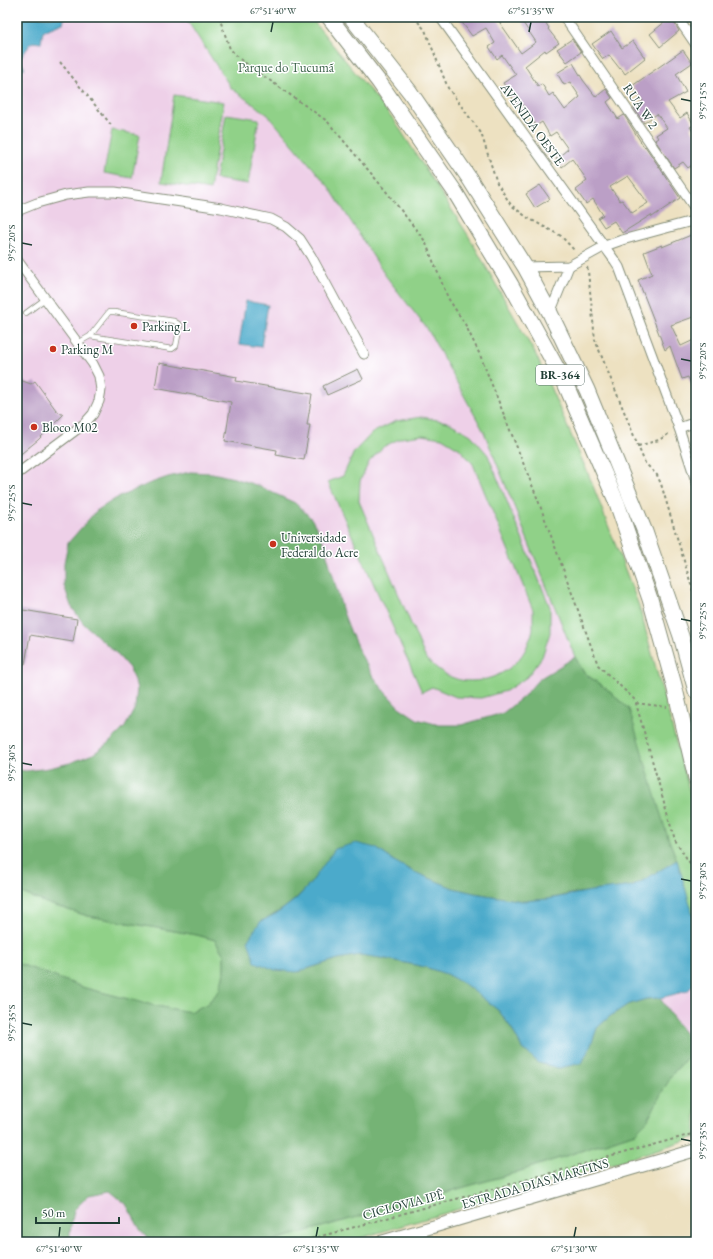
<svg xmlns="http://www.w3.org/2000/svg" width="713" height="1259" font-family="'EB Garamond',serif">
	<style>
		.built { fill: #eed0e8 }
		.green { fill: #90d188; stroke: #58875e; fill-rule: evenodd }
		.forest { fill: #74b374; stroke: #4a7854 }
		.water { fill: #4caacb; stroke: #367480 }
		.building { fill: #bb9fc6; fill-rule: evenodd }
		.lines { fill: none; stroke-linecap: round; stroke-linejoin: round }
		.service-casing { stroke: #868f7a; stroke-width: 6 }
		.minor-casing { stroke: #868f7a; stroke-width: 11 }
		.tertiary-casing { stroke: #868f7a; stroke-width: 14 }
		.primary-casing { stroke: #868f7a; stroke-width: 17 }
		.path { stroke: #868f7a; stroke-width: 2; stroke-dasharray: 3 3; stroke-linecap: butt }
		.service { stroke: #fff; stroke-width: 4.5 }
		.minor { stroke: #fff; stroke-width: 9 }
		.tertiary { stroke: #fff; stroke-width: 12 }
		.primary { stroke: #fff; stroke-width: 15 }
		.ticks { fill: none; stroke: #1f3d34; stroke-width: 1.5 }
		.poi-dot { fill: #c8321e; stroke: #fff; stroke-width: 1.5 }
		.labels { text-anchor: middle; stroke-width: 3; stroke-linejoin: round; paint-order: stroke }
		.shield { fill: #fff; stroke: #627771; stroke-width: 1 }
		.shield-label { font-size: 12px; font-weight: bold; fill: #1f3d34 }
		.park-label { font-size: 13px; fill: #3b6249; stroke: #fff }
		.street-label { font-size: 13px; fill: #1f3d34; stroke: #fff }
		.poi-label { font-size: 13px; fill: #1f3d34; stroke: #fff; text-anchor: start }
		.neatline { fill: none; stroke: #1f3d34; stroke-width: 1.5 }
		.ticks-label { font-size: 10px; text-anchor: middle; fill: #1f3d34 }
	</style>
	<rect width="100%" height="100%" fill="#fff"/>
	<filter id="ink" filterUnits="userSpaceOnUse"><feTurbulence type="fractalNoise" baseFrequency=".025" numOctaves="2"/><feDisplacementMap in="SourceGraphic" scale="8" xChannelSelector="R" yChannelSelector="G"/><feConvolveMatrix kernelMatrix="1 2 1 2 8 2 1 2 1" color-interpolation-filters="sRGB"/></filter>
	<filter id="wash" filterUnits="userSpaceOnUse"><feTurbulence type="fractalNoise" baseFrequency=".012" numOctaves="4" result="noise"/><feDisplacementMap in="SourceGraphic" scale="16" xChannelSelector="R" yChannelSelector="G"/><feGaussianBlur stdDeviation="0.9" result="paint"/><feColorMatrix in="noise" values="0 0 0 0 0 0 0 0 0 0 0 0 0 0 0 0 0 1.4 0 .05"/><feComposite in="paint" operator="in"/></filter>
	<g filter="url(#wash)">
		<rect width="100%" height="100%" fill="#ede1c1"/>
		<polygon class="built" points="17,17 185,17 231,88 268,115 329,187 385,275 428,330 484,432 668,838 677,860 696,925 696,1048 674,1072 268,1242 17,1242"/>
		<g class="green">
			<polygon points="185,17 310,17 394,120 468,235 536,355 590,478 639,606 696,815 696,925 677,860 608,690 584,673 575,657 484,432 428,330 385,275 329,187 268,115 231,88"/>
			<polygon points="174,95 224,102 210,190 161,182"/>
			<polygon points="226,114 259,119 248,184 215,179"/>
			<polygon points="112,130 140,135 132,178 104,173"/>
			<path d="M422 417 448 422 471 435 488 455 550 607V633L542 657 527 677 506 691 481 698 456 697 432 687 422 692 328 482 343 476 354 452 372 433 396 421ZM422 435 442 438 460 449 473 464 533 610C533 616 533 623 533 629 532 633 531 637 529 641 520 669 489 685 460 680 447 677 436 668 426 659L359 501 360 481 369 462 383 447 401 438Z"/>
			<polygon points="17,891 49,904 88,916 197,935 215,940 224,955 224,973 219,991 207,1004 190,1012 156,1006 85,988 17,963"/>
			<polygon points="696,1048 696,1137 615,1163 347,1242 268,1242 511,1174 635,1133 674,1072"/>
		</g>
		<path class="forest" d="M190 472 212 473 234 478 256 485 295 503 311 518 322 537 343 612 351 633 360 653 371 673 384 691 399 707 417 719 439 725H461L503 713 523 697 539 679 575 657 584 673 608 690 629 709 668 838 677 860 634 886 570 894 548 899 522 901 474 893 453 888 412 871 394 861 376 848 335 849C323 866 311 886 294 900 284 909 272 916 260 922L298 972 338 959 360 955 381 958 425 967 446 974 466 985 499 1011 512 1029 522 1048 539 1063 559 1068 582 1063 591 1045 597 1028 609 1017 627 1005 646 999 660 998 678 1025 696 1048 674 1072 661 1094 648 1120 635 1133 511 1174 268 1242H151L141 1231 126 1204 110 1191 89 1195 74 1210 70 1232V1242H17V963L85 988 156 1006 190 1012 207 1004 219 991 224 973V955L215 940 197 935 88 916 49 904 17 891V770L26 771 49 768 70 763 93 754 111 741 125 727 135 708 137 688 129 668 115 652 83 623 71 606 64 585V563L68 543 96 511 115 499 148 484 168 477Z"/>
		<g class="water">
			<polygon points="17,17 65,17 63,23 43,31 41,43 32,42 19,60 25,68 17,70"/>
			<polygon points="246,301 268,305 261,347 239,344"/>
			<polygon points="356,843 376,848 394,861 412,871 453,888 474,893 522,901 548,899 591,891 634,886 677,860 696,925 696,983 687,991 660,998 646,999 627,1005 609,1017 597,1028 591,1045 582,1063 559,1068 539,1063 522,1048 512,1029 499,1011 466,985 446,974 425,967 381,958 360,955 338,959 297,972 275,970 255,962 248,940 260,922 279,912 296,899 310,884 335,849"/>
			<polygon points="696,1232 696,1242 683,1242"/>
		</g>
		<g id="blocks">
			<g class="building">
				<path d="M458 17H496L521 53 536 42 519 17H542L549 28 548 29 559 43 546 52 545 50 525 66 538 86 542 84 549 96 553 93 565 110 580 97 570 82 564 85 557 73 573 63 583 80 596 97 606 89 612 98 607 102 618 119 624 115 644 147 645 146 680 198 652 217 651 215 622 233 614 221 604 227 598 218 603 215 593 199 586 204 576 190 584 184 583 183 587 180 572 159 562 167 556 159 568 149 556 132 550 136 542 122 536 126 523 105 519 108 503 83 516 75 502 55 497 59 489 47 495 43 486 28 472 36ZM628 176 648 203 632 213 622 200 620 201 610 187Z"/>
				<polygon points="671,17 679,31 660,47 650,34"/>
				<polygon points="611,31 622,48 633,41 645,58 625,74 621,68 620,69 609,55 603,59 592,44"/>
				<polygon points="572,39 581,52 567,62 557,49"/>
				<polygon points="683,50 692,63 676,74 686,92 668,102 680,118 687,113 694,125 690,127 696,136 696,162 688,168 683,162 674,168 655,140 658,138 656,135 667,128 657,114 644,123 634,108 643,101 632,86"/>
				<polygon points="540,185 550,199 535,208 526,194"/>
				<polygon points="696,233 696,316 671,325 681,346 696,339 696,396 688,377 682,379 670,346 665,350 653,318 638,280 652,274 644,252 662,245 662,247"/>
				<polygon points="159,363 237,377 236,381 312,394 307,425 310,425 304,460 276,455 277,450 225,441 231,402 155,388"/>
				<polygon points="358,369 363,379 327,395 323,386"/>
				<polygon points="17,379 31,384 35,381 56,410 63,415 38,440 17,457"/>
				<polygon points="17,609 77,619 73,642 30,635 25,664 17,663"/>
			</g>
		</g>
	</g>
	<g filter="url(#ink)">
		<use href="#blocks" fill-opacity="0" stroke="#868f7a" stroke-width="1"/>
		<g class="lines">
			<defs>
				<g id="service">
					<polyline points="26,313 45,299"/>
					<polyline points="78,343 90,336 109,312 114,312 174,321 180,325 176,346 172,349 90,336"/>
				</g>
				<g id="minor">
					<polyline points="440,17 615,261 619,267 679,428 696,481"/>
					<polyline points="564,17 696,210"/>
					<polyline points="677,17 696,45"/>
					<polyline points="17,211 37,203 66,195 89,192 115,192 221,208 271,219 286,227 300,239 311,256 364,354"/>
					<polyline points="17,260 93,364 99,376 101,390 99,401 93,414 84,424 17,474"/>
					<polyline points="525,267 569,266 605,246 622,240 696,220"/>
					<polyline points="550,313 569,266"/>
					<polyline points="679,428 696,422"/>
				</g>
				<polyline id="tertiary" points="381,1242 696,1150"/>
				<g id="primary">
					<polyline points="329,17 379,82 455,192 511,285 565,383 617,503 650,599 674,685 696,778"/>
					<polyline points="351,17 410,92 469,178 525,267 550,313 587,390 645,532 681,636 696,691"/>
				</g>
			</defs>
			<use href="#service" class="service-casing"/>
			<use href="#minor" class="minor-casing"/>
			<use href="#tertiary" class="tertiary-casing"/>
			<use href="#primary" class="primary-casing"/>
			<g class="path">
				<polyline points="219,17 230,49 241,60 327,121 385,190 425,241 448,298 465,324 480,355 538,500 598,665 635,700 675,841 696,872"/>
				<polyline points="414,17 425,30 448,88 481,133 497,183 511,205 528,218 561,236 575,251"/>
				<polyline points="60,62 112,126"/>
				<polyline points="587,267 588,271 595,340 645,463 657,475 661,484 696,601"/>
				<polyline points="638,446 659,440 670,433"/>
				<polyline points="636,703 667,707"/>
				<polyline points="300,1242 696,1133"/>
			</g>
			<use href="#service" class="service"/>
			<use href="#minor" class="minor"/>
			<use href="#tertiary" class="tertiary"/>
			<use href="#primary" class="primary"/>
		</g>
	</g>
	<path class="ticks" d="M271 32 273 22M529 32 531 22M681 99 691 101M22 243 32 245M681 359 691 361M22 503 32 505M681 619 691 621M22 763 32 765M681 879 691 881M22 1023 32 1025M681 1139 691 1141M59 1237 60 1227M316 1237 318 1227M574 1237 576 1227"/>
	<g class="poi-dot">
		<circle cx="134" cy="326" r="4"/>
		<circle cx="53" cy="349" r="4"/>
		<circle cx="34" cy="427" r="4"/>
		<circle cx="273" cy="544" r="4"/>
	</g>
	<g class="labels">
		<rect class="shield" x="536" y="365" width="48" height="20" rx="3"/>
		<g class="shield-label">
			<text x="560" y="379">BR-364</text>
		</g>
		<g class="park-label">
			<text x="286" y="72">Parque do Tucumã</text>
		</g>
		<g class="street-label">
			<text transform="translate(641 106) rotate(56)" y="5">RUA W 2</text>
			<text transform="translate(533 124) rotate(54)" y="5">AVENIDA OESTE</text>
			<text transform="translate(535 1183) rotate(-16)" y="5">ESTRADA DIAS MARTINS</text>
			<text transform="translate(403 1204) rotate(-15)" y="5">CICLOVIA IPÊ</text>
		</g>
		<g class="poi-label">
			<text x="142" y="331">Parking L</text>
			<text x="61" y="354">Parking M</text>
			<text x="42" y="432">Bloco M02</text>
			<text x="281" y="542">Universidade<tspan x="281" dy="15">Federal do Acre</tspan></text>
		</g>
	</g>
	<rect width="713" height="1259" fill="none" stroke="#fff" stroke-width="44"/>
	<path d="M36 1217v6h83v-6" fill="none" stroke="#1f3d34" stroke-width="2"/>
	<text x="42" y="1217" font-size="12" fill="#1f3d34" stroke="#ffffff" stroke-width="3" paint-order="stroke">50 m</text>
	<rect x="22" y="22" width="669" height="1215" class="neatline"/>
	<g class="ticks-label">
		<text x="273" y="14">67°51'40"W</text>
		<text x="531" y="14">67°51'35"W</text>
		<text transform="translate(702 101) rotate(-90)" y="4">9°57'15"S</text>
		<text transform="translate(11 243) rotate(-90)" y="4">9°57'20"S</text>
		<text transform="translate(702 361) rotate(-90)" y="4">9°57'20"S</text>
		<text transform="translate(11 503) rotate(-90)" y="4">9°57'25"S</text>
		<text transform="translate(702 621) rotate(-90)" y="4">9°57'25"S</text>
		<text transform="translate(11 763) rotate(-90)" y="4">9°57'30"S</text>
		<text transform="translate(702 881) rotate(-90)" y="4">9°57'30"S</text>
		<text transform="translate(11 1023) rotate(-90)" y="4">9°57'35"S</text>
		<text transform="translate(702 1141) rotate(-90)" y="4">9°57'35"S</text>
		<text x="59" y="1252">67°51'40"W</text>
		<text x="316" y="1252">67°51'35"W</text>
		<text x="574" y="1252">67°51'30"W</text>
	</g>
</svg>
